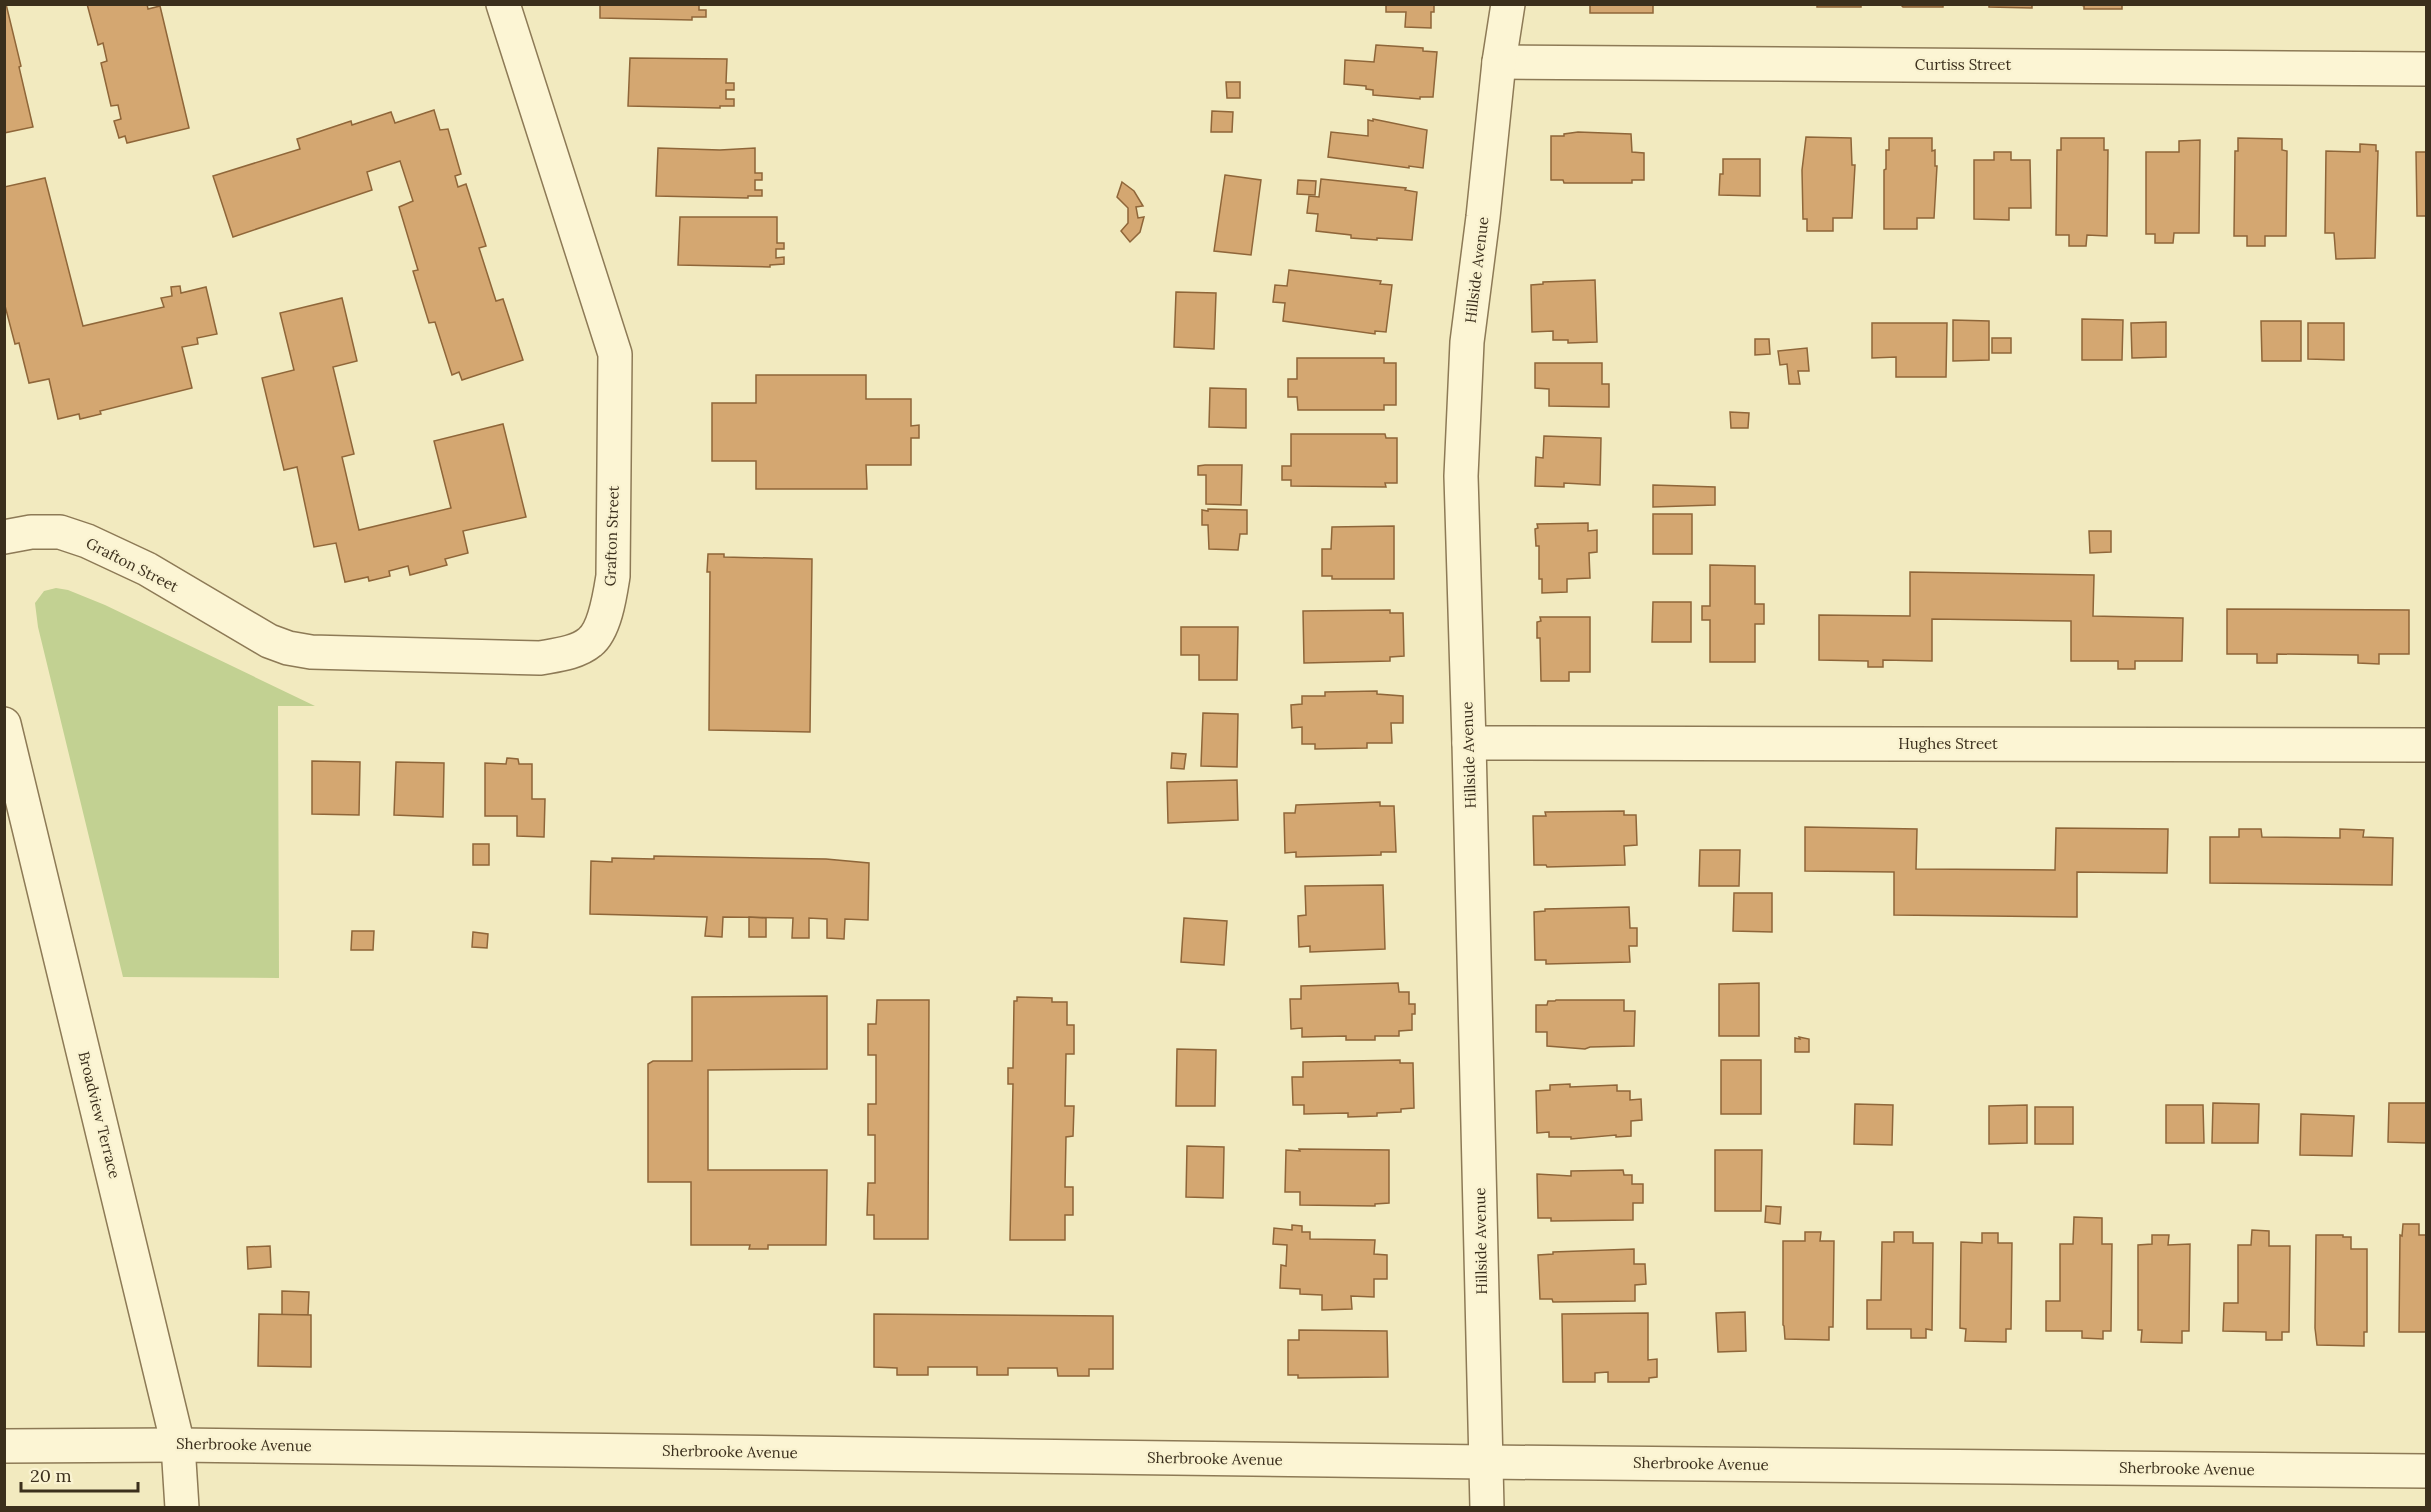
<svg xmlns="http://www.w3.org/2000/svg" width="2431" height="1512" font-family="Lora,serif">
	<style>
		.green { fill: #c2d192 }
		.building { fill: #d4a771; stroke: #8f6639; stroke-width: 1.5 }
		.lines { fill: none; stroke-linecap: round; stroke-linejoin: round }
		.minor-casing { stroke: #8d7a56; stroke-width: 36 }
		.minor { stroke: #fcf5d4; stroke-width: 33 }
		.labels { text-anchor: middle; stroke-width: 4.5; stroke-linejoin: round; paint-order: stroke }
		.street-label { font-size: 15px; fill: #3b2f1c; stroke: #f9f2d0 }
	</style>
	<rect width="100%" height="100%" fill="#f2eabf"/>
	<polygon class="green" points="56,588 68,590 105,605 315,706 278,706 279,978 123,977 38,627 35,603 44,591"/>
	<g class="building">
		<polygon points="4,4 6,4 21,66 19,67 33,127 4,133"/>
		<polygon points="87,4 147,4 148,9 160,6 189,128 127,143 125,136 119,138 114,121 121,119 118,105 111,106 101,63 107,61 103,43 98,45"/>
		<polygon points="600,4 699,4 699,10 706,10 706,17 692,17 692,20 600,18"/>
		<polygon points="1386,4 1434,4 1434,12 1431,12 1431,28 1405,27 1406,12 1386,12"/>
		<rect x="1590" y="4" width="63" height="9"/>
		<rect x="1817" y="4" width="44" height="3"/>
		<polygon points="1900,4 1943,4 1943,7 1903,7"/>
		<polygon points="1989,4 2032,4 2032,8 1989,7"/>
		<polygon points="2078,4 2122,4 2122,9 2084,9 2084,6"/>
		<polygon points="1376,45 1423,48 1423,51 1437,52 1433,97 1420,97 1420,99 1373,95 1373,90 1366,89 1366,86 1344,84 1345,60 1374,62"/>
		<polygon points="630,58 727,59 726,83 734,83 734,90 726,90 726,99 734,99 734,106 720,106 720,108 628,106"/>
		<polygon points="1226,82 1240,82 1240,98 1227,98"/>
		<polygon points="434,110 440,130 448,129 461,174 455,176 458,187 466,184 486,246 479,248 496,301 503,299 523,360 462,380 459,372 452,375 435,322 429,323 413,271 418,270 399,207 413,201 400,161 367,172 372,190 233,237 213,176 300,149 297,139 351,121 352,125 391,112 395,123"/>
		<polygon points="1212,111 1233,112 1232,132 1211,132"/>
		<polygon points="1373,119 1427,130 1423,168 1409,166 1409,168 1328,157 1331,132 1368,136 1368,120 1373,121"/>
		<polygon points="1578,132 1631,134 1632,152 1644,153 1644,180 1632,180 1632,183 1564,183 1563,180 1551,180 1551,136 1564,136 1564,134"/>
		<polygon points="1806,137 1851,138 1852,165 1855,165 1852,218 1833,218 1833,231 1807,231 1807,219 1803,219 1802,170"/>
		<polygon points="1889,138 1932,138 1932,151 1935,150 1935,166 1937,166 1934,218 1917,218 1917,229 1884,229 1884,170 1886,169 1886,150 1889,150"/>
		<polygon points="2061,138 2104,138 2104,150 2108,150 2107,236 2087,235 2086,246 2069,246 2069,235 2056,235 2057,150 2061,150"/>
		<polygon points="2238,138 2282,139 2282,150 2287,151 2286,236 2265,236 2265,246 2247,246 2247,236 2234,236 2235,151 2238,151"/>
		<polygon points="2200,140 2199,233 2174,233 2173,243 2155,243 2155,234 2146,234 2146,152 2179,152 2179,141"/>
		<polygon points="2360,144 2376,145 2376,151 2378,151 2375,258 2336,259 2334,233 2325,233 2326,151 2360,152"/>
		<polygon points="658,148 720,150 755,148 755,173 762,173 762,180 755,180 755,190 762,190 762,196 748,196 748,198 656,196"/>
		<polygon points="1994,152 2011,152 2011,160 2030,160 2031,208 2009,208 2009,220 1974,219 1974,160 1994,160"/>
		<polygon points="2416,152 2426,152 2426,216 2417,216"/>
		<polygon points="1723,159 1760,159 1760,196 1719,195 1720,174 1723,174"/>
		<polygon points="1225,175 1261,180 1251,255 1214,251"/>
		<polygon points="45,178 83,326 164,307 161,298 172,296 171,287 180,286 181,293 206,287 217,334 197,338 198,344 182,347 192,388 100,411 101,414 80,419 79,414 58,419 49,379 29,383 19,343 15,344 4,302 4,187"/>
		<polygon points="1321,179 1406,188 1405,190 1417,192 1412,240 1377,238 1377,240 1351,238 1351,235 1316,231 1318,214 1307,213 1309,196 1319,197"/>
		<polygon points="1298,180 1316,181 1315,195 1297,194"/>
		<polygon points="1122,182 1134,191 1143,206 1136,207 1138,218 1144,217 1140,232 1130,242 1121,231 1128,223 1128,208 1117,197"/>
		<polygon points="680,217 777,217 777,243 784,243 784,249 776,249 776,258 784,257 784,264 770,265 770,267 678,265"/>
		<polygon points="1289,270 1381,281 1380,284 1392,285 1386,332 1375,331 1375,334 1283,321 1285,303 1273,302 1275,285 1287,286"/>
		<polygon points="1595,280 1597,342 1568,343 1568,340 1553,340 1553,331 1532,332 1531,285 1543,284 1543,282"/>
		<polygon points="1176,292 1216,293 1214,349 1174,347"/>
		<polygon points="342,298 357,361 333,367 354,454 342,457 359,530 451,508 434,441 503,424 526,517 463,531 468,553 445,559 447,565 410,575 408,566 389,571 390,576 369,581 368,577 345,582 336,543 314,547 297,467 284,470 262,378 294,370 280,313"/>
		<polygon points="2082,319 2123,320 2122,360 2082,360"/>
		<polygon points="1953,320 1989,321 1989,360 1953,361"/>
		<polygon points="2261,321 2301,321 2301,361 2262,361"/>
		<polygon points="2166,322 2166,357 2132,358 2131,323"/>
		<polygon points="1872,323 1947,323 1946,377 1896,377 1896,357 1872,358"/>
		<polygon points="2308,323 2344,323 2344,360 2308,359"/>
		<rect x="1992" y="338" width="19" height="15"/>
		<polygon points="1755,339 1769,339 1770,354 1755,355"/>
		<polygon points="1807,348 1809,371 1798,371 1800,384 1789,384 1787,364 1780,365 1778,351"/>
		<polygon points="1297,358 1384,358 1384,363 1396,363 1396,405 1384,405 1384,410 1298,410 1297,397 1288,397 1288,379 1297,379"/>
		<polygon points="1535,363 1602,363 1602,384 1609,384 1609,407 1549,406 1549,389 1535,388"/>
		<polygon points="756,375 866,375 866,399 911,399 911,426 919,425 919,438 911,438 911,465 866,465 867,489 756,489 756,461 712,461 712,403 756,403"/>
		<polygon points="1210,388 1246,389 1246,428 1209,427"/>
		<polygon points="1730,412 1749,413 1748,428 1731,428"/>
		<polygon points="1291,434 1385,434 1386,438 1397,438 1397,483 1385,483 1386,487 1291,486 1291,480 1282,480 1282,466 1291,466"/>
		<polygon points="1544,436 1601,438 1600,485 1564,483 1564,487 1535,486 1536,457 1543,458"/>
		<polygon points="1205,465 1242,465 1241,505 1206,504 1206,475 1198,475 1198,466"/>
		<polygon points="1653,485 1715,487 1715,505 1653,507"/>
		<polygon points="1208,509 1247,510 1247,534 1240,534 1238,550 1209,549 1208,525 1202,525 1202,510 1208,511"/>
		<rect x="1653" y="514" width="39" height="40"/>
		<polygon points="1588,523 1588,531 1597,530 1597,552 1589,553 1590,578 1567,579 1567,592 1542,593 1542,579 1539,579 1539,546 1536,546 1535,529 1538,528 1537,524"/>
		<polygon points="1394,526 1394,579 1332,579 1332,576 1322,576 1322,549 1331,549 1332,527"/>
		<polygon points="2089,531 2111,531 2111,552 2090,553"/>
		<polygon points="708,554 724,554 724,557 812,559 810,732 709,730 710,572 707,572"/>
		<polygon points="1710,565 1755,566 1755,604 1764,604 1764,624 1755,624 1755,662 1710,662 1710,620 1702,620 1702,606 1710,606"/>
		<polygon points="1910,572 2094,575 2093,616 2183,618 2182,661 2135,661 2135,669 2118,669 2118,661 2071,661 2071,621 1932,619 1932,661 1883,660 1883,667 1868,667 1868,661 1819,660 1819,615 1910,616"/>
		<polygon points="1653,602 1691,602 1691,642 1652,642"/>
		<polygon points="2227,609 2409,610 2409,654 2379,654 2379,664 2358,663 2358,655 2277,654 2277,663 2257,663 2257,654 2227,654"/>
		<polygon points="1390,610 1390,613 1403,613 1404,656 1390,657 1390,661 1304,663 1303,611"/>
		<polygon points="1540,617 1590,617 1590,672 1569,672 1569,681 1541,681 1540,638 1537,638 1537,622 1541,621"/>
		<polygon points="1181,627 1238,627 1237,680 1199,680 1199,655 1181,655"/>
		<polygon points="1377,691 1377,694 1403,696 1403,723 1391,723 1392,743 1367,743 1367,748 1315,749 1315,744 1302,744 1302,727 1292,728 1291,705 1302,704 1302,696 1325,696 1325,692"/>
		<polygon points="1203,713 1238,714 1237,767 1201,766"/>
		<polygon points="1172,753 1186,754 1184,769 1171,768"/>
		<polygon points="507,758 518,759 519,764 532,764 532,799 545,799 544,837 517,836 517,816 485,816 485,763 506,764"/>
		<polygon points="312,761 360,762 359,815 312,814"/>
		<polygon points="396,762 444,763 443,817 394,815"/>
		<polygon points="1237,780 1238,820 1168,823 1167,782"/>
		<polygon points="1380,802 1380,806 1394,806 1396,852 1381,852 1381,855 1296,857 1296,852 1285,853 1284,813 1295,813 1296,805"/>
		<polygon points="1624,811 1624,815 1636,815 1637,845 1624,846 1625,865 1547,867 1546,865 1534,865 1533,816 1546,816 1545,812"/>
		<polygon points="1805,827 1917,829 1916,869 2055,870 2056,828 2168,829 2167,873 2077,872 2077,917 1894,915 1894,872 1805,871"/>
		<polygon points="2239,829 2261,829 2262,837 2340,838 2340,829 2364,830 2363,837 2393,838 2392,885 2210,883 2210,837 2239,837"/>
		<rect x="473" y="844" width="16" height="21"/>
		<polygon points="1700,850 1740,850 1739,886 1699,886"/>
		<polygon points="654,856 826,859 869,863 868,920 845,919 844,939 827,938 827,919 809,918 809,938 792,938 793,918 723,917 722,937 705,936 707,917 590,914 591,861 612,862 612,858 654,859"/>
		<polygon points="1383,885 1385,949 1310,952 1310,946 1299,947 1298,916 1306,915 1305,886"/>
		<polygon points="1734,893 1772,893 1772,932 1733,931"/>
		<polygon points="1629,907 1630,928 1637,928 1637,946 1629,946 1630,962 1546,964 1546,960 1535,960 1534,912 1545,911 1545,909"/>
		<polygon points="749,917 766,918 766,937 749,937"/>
		<polygon points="1184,918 1227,921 1224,965 1181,962"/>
		<polygon points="352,931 374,931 373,950 351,950"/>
		<polygon points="473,932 488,934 487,948 472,947"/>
		<polygon points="1398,983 1399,992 1409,992 1409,1004 1415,1004 1415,1014 1412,1014 1412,1030 1399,1031 1399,1036 1375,1036 1375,1040 1346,1040 1346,1036 1302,1037 1302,1028 1291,1029 1290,999 1301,999 1301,986"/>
		<polygon points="1759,983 1759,1036 1719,1036 1719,984"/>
		<polygon points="827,996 827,1069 708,1070 708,1170 827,1170 826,1245 768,1245 768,1249 749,1249 750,1245 691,1245 691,1182 648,1182 648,1064 653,1061 692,1061 692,997"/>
		<polygon points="1017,997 1052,998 1052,1002 1067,1002 1067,1025 1074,1025 1074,1054 1066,1054 1065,1106 1074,1106 1073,1136 1066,1137 1065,1187 1073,1187 1073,1215 1065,1215 1065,1240 1010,1240 1013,1084 1008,1084 1008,1068 1013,1068 1014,1001 1017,1001"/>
		<polygon points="877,1000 929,1000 928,1239 874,1239 874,1215 867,1215 868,1183 875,1183 875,1135 868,1135 868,1104 876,1104 876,1055 868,1055 868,1024 876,1024"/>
		<polygon points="1556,1000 1624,1000 1624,1011 1635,1011 1634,1046 1590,1047 1585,1049 1547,1046 1547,1032 1536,1032 1536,1005 1547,1005 1548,1001 1555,1001"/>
		<polygon points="1799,1037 1809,1039 1809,1052 1795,1052 1795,1038 1800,1039"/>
		<polygon points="1177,1049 1216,1050 1215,1106 1176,1106"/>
		<polygon points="1400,1060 1400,1063 1413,1063 1414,1108 1401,1109 1401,1112 1377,1113 1377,1116 1348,1117 1348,1113 1304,1114 1304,1105 1293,1105 1292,1077 1303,1077 1303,1062"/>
		<rect x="1721" y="1060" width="40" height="54"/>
		<polygon points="1570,1084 1570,1087 1617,1085 1617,1091 1630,1091 1630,1100 1641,1099 1642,1120 1631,1121 1631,1136 1616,1137 1616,1135 1571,1139 1571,1137 1549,1137 1549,1132 1537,1133 1536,1091 1550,1090 1550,1085"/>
		<polygon points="2213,1103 2259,1104 2258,1143 2212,1143"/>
		<polygon points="2389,1103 2426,1103 2426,1143 2388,1142"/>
		<polygon points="1855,1104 1893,1105 1892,1145 1854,1144"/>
		<polygon points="2027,1105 2027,1143 1989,1144 1989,1106"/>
		<polygon points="2166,1105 2203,1105 2204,1143 2166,1143"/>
		<rect x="2035" y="1107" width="38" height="37"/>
		<polygon points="2301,1114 2354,1116 2352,1156 2300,1155"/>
		<polygon points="1187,1146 1224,1147 1223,1198 1186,1197"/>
		<polygon points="1299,1149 1389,1150 1389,1203 1375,1204 1375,1206 1300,1205 1300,1192 1285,1192 1286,1150 1300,1151"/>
		<polygon points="1715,1150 1762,1150 1761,1211 1715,1211"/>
		<polygon points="1623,1170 1624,1175 1632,1175 1632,1184 1643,1184 1643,1203 1633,1203 1633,1220 1551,1221 1551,1218 1538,1218 1537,1174 1571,1176 1571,1171"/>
		<polygon points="1766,1206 1781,1207 1780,1224 1765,1222"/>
		<polygon points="2074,1217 2102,1218 2102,1244 2112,1244 2111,1331 2103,1331 2103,1339 2082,1338 2082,1331 2046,1331 2046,1301 2060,1301 2060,1244 2073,1244"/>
		<polygon points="2403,1224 2419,1224 2419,1235 2426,1235 2426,1332 2399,1332 2400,1235 2402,1236"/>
		<polygon points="1292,1225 1302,1226 1302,1232 1310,1232 1310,1239 1375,1240 1374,1254 1387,1255 1387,1279 1374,1279 1374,1297 1351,1296 1352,1309 1322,1310 1322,1295 1300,1294 1300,1289 1280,1288 1281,1265 1286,1266 1287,1245 1273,1244 1274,1228 1292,1230"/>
		<polygon points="2252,1230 2269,1231 2269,1246 2290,1246 2289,1332 2282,1332 2282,1340 2266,1340 2266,1332 2223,1331 2224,1303 2238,1303 2238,1245 2251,1245"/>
		<polygon points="1805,1232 1821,1232 1820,1241 1834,1241 1833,1327 1829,1327 1829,1340 1785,1339 1784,1326 1783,1325 1783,1241 1805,1241"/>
		<polygon points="1894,1232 1913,1232 1913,1243 1933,1243 1932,1330 1926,1329 1926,1338 1911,1338 1911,1329 1867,1329 1867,1300 1881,1300 1882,1242 1894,1242"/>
		<polygon points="1982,1233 1998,1233 1998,1243 2012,1243 2011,1329 2006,1329 2006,1342 1965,1341 1966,1329 1960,1328 1961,1242 1982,1243"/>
		<polygon points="2152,1235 2169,1235 2168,1245 2190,1244 2189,1331 2182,1331 2182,1343 2141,1342 2142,1330 2138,1330 2138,1245 2152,1244"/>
		<polygon points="2316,1235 2343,1235 2343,1237 2351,1237 2351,1249 2367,1249 2367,1332 2364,1332 2364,1346 2317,1345 2315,1328"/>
		<polygon points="270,1246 271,1267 248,1269 247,1247"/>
		<polygon points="1634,1249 1634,1264 1645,1264 1646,1284 1635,1285 1635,1301 1553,1302 1552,1299 1540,1299 1538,1255 1553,1254 1553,1252"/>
		<polygon points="282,1291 309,1292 308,1315 282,1315"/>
		<polygon points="1745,1312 1746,1351 1718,1352 1716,1313"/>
		<polygon points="1648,1313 1648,1360 1657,1359 1657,1377 1649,1378 1649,1382 1608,1382 1608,1372 1595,1373 1595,1382 1563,1382 1562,1314"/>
		<polygon points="259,1314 311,1315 311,1367 258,1366"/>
		<polygon points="874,1314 1113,1316 1113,1369 1089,1369 1089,1376 1058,1376 1057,1368 1008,1368 1008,1375 977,1375 977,1367 928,1367 928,1375 897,1375 897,1368 874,1367"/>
		<polygon points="1299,1330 1387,1331 1388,1377 1298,1378 1298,1375 1288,1375 1288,1340 1299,1340"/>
	</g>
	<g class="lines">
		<defs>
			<g id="minor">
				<polyline points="1499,62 2426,69"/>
				<path d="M4 537 31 532H60L87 541 147 569 269 641 288 648 311 652 540 658C556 655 577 653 590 642 605 630 610 595 613 576L615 354 503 4"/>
				<polyline points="4,724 178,1445 182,1508"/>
				<polyline points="1469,743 2426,745"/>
				<polyline points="4,1446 178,1445 1486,1462 2426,1471"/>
				<polyline points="1487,1508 1469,743 1461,476 1467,342 1483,217 1499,62 1508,4"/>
			</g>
		</defs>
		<use href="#minor" class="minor-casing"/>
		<use href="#minor" class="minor"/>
	</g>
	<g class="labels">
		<g class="street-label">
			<text x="1963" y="70">Curtiss Street</text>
			<text transform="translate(1477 270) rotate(-83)" y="5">Hillside Avenue</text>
			<text transform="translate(612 536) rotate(-88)" y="5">Grafton Street</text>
			<text transform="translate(132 565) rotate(27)" y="5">Grafton Street</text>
			<text x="1948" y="749">Hughes Street</text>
			<text transform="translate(1469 755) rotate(-92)" y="5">Hillside Avenue</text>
			<text transform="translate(99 1115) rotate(76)" y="5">Broadview Terrace</text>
			<text transform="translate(1481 1241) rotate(-91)" y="5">Hillside Avenue</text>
			<text transform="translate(244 1445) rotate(1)" y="5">Sherbrooke Avenue</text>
			<text transform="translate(730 1452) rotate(1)" y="5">Sherbrooke Avenue</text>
			<text transform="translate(1215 1459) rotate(1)" y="5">Sherbrooke Avenue</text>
			<text transform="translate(1701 1464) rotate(1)" y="5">Sherbrooke Avenue</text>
			<text transform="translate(2187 1469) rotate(1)" y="5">Sherbrooke Avenue</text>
		</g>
	</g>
	<rect width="2431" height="1512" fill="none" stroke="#3b2f1c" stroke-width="12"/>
	<path d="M21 1482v9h117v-9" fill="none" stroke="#3b2f1c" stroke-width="3"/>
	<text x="30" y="1482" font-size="18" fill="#3b2f1c" stroke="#f9f2d0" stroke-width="4.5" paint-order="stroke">20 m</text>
</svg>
